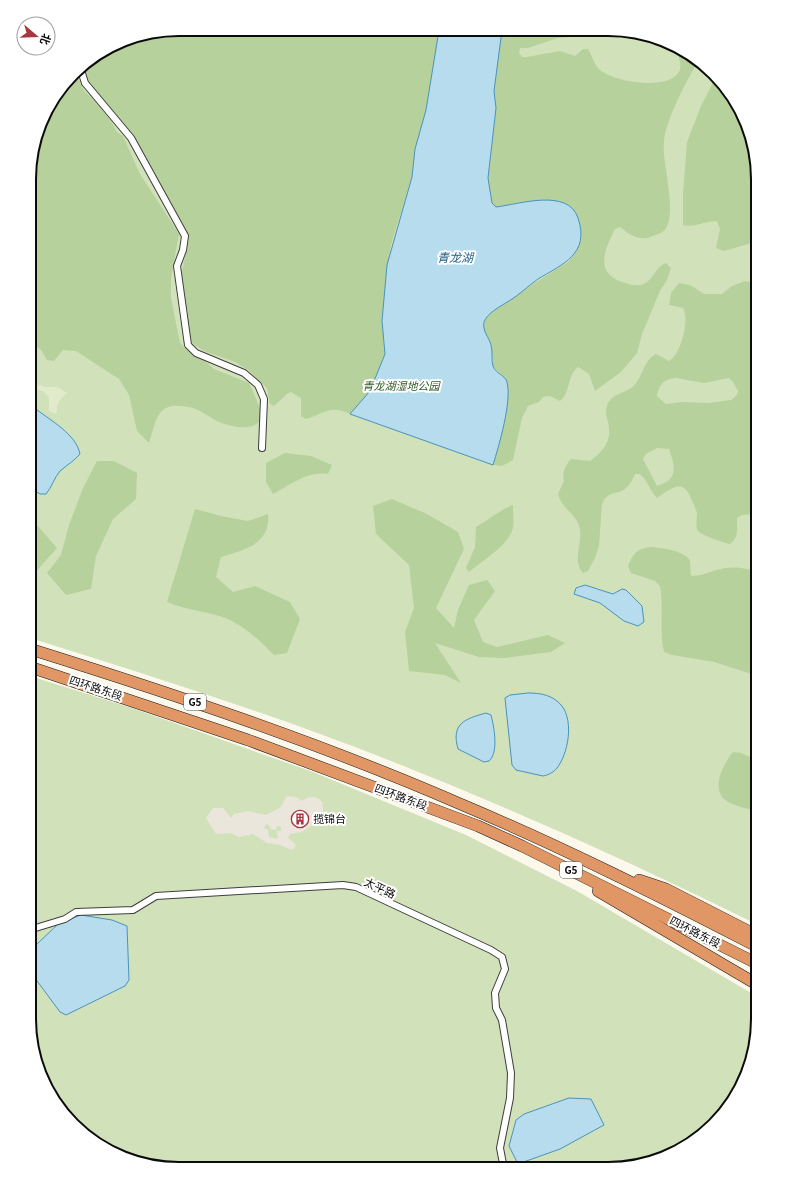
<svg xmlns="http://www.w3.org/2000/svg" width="787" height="1198" font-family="Georgia,'Noto Sans SC',serif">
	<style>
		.green { fill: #d1e2ba }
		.forest { fill: #b6d19c; fill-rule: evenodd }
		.pitch { fill: #e1eacb }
		.plaza { fill: #ebe6dc; fill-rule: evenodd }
		.water { fill: #b7dced; stroke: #4893bb }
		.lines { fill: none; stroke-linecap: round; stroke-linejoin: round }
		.minor-casing { stroke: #3e3e3e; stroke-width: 8 }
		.motorway-casing { stroke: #1c1c1c; stroke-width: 12 }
		.minor { stroke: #fff; stroke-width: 6 }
		.motorway { stroke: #e19765; stroke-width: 11 }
		.labels { text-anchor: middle; stroke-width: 4; stroke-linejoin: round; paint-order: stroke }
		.shield { fill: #fff; stroke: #545454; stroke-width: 1 }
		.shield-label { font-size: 10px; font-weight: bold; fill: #0b0b0b }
		.park-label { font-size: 11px; font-style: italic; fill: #325a25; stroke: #fff }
		.street-label { font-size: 11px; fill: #0b0b0b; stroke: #fff }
		.poi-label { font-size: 11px; fill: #0b0b0b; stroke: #fff; text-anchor: start }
		.water-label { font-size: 12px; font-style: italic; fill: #26648c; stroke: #fff }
		.rim { fill: none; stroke: #0b0b0b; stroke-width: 2 }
	</style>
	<rect width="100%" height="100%" fill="#fcf8ec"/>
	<g class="green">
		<path d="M179 29 628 30 665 40 699 60 727 88 746 121 758 179V925C638 865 515 810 391 761 273 714 151 676 30 638V159L49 104 80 66 131 37Z"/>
		<polygon points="30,676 132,708 313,772 466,835 577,891 758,997 758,1029 750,1067 727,1110 699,1138 666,1157 608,1169 160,1168 122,1158 88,1138 60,1110 41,1077 29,1019"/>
	</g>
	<g class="forest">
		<path d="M179 29 439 30 426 110 415 149 412 177 391 245 386 275 382 321 385 354 370 391 350 414C330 404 324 414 306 419L301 416V398L291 392 287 394 274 406 270 404 267 388 248 370 235 362 204 351 192 343 189 338 181 276 189 238 185 228 111 109 89 85 82 71 84 64 131 37 147 34 164 38 167 31Z"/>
		<path d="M502 30H576V33L571 37 558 38 528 48H520L519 53 522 57H527L560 51 575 56 583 49H588C592 55 594 65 600 70 614 82 668 91 679 72 683 64 677 55 677 47L699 60C687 80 667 117 664 141 661 162 679 215 664 231 661 233 656 235 653 236 640 242 630 235 620 227L615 229C605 249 594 272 622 282 629 284 637 287 644 284 654 279 655 267 666 263L671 268 667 280 660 291 642 334 637 353 621 372 595 391 589 374 578 367C567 375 571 392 560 401L550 396 543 397 539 402 528 406 522 418 513 460 502 466 493 465C498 448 514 395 506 380 503 375 497 371 493 366L492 351 483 328 486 318 500 305 568 262 576 252 580 241 558 201 522 202 496 207 492 203 488 179 496 108 494 91Z"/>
		<path d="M76 72 84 91 93 99 111 121 117 132 123 136 140 174 179 234 171 279V298L180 343 188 351 199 356 214 369 249 383C252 389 262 410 261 417 258 434 227 426 217 421 209 417 202 411 193 408 186 406 173 404 166 408 155 413 153 433 149 443L137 431 129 395 119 379 76 351 63 350 54 361 47 360 41 350 30 341V159L49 104Z"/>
		<path d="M716 77C760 121 758 183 758 241L724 251 716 248 720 229 717 221C704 221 695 228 683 225V193L687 142 701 106Z"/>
		<path d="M745 281 758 283V514L742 515 737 518C737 528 739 538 730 544 724 543 701 535 698 531 695 526 697 519 697 513 696 509 694 505 692 501 684 477 672 488 657 498 650 491 648 481 640 474H635C633 478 631 483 628 486 619 497 609 488 602 504L599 546 595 558 588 571 583 573C572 561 582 545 580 530 578 514 562 510 558 494L564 481C562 472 565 466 571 459L590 461C601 453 611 443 609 428 609 421 604 414 607 406 610 395 622 394 631 388 643 380 642 361 656 354L669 361C681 354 690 320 683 308L669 305 671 293 679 283 690 285 704 294H722L732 286ZM676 378 704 383 729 378 733 382 738 391 737 395 731 400 709 403 682 402 666 404 657 396C659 384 664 379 676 378ZM657 448 669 449C675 466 679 480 657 486L643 459 646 454Z"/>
		<path d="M285 453 311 456 332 465 328 474C306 471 291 485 273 494L266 482V463Z"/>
		<polygon points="97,461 114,461 137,473 136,499 113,519 96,556 91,589 66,595 47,573 61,555 69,525 83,488"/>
		<polygon points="392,499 427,514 458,532 464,549 436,608 454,628 458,610 469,585 487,580 495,591 474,620 483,642 497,647 548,635 565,643 551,652 505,658 479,657 435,643 461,683 445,675 409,671 405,632 414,608 409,565 376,534 373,506"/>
		<path d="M513 505C513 512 514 521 513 528 509 545 482 561 469 572L466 568 475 547 476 527C489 520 499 510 513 505Z"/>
		<path d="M195 509 221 516 248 521 268 514C271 544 244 550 221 557L216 577 233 592 255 586 290 602 300 619 287 653 274 655C261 642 247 628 230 620 211 611 187 611 167 602Z"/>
		<polygon points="30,517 57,548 31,577 30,575"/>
		<path d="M652 547C666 549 679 549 690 560L691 576C700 576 707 573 716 570 731 566 743 567 758 572V676L714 662 672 655 664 652C659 633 664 608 660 586L655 581 631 573 628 566C633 553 638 548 652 547Z"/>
		<path d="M733 752 741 753 758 761V811C748 809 731 806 723 798 712 785 724 763 733 752Z"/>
	</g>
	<path class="pitch" d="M30 383 45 387H58L67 393C60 399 56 403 57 414L49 411V397L43 391 30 388Z"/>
	<path class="plaza" d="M289 796 298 798 301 801 309 797 318 798 322 802 324 816V823L321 824 315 823 302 832 290 834 288 838 296 845 292 850 280 845 267 843 253 834 239 837 231 833 216 834 206 818 213 808H223L231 818 234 814 248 811 266 815 281 807 286 797ZM299 809 306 812 308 818 307 823 302 826H296L291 819 292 814ZM266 824 269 825 271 829 276 830 277 826 281 827V831H277L278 839 269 837 268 830 264 828Z"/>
	<g class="water">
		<path d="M439 30H502L494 91 496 108 488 178 492 203 496 207C520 204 568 188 578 218 590 254 563 264 538 279 528 286 519 295 509 301 501 306 487 313 484 322 482 331 489 337 491 345 493 352 491 360 493 366 496 374 505 375 507 382 512 402 499 445 493 465L350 414 370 391 385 354 382 321 387 265 412 177 415 149 426 110Z"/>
		<path d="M30 407 36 409C51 421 76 434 80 454 74 461 67 465 60 471 54 478 52 487 46 494H40L30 488Z"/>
		<polygon points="585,585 613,594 622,589 626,590 642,606 644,622 638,626 624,621 600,603 574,594 576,588"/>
		<path d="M528 693C541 693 553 695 562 706 574 722 568 754 557 768 553 773 548 775 543 776L516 770 512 765 505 698 510 695Z"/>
		<path d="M486 713 491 715C494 727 499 752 489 761L484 762 458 749C451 724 464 719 486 713Z"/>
		<polygon points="81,915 112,920 127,926 129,980 125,986 66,1015 60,1012 29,970 29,956 37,944 58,924"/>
		<polygon points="569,1098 591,1099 604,1125 560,1149 518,1164 509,1146 516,1120 524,1114"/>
	</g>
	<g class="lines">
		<defs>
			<g id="minor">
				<polyline points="80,67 85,83 131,138 185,236 183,250 177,266 188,345 196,353 244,373 258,385 264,399 262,448"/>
				<polyline points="29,930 65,919 76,912 133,910 156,896 343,885 356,887 491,950 502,957 505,969 495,993 496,1008 502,1020 511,1073 510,1098 500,1148 504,1169"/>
			</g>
			<g id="motorway">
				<path d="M30 649C177 695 323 744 465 806 565 848 662 897 758 947"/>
				<polyline points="30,667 248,740 478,826 522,846 758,964"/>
				<polyline points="639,880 666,889 758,936"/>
				<polyline points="598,891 758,985"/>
			</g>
		</defs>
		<use href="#minor" class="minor-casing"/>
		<use href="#motorway" class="motorway-casing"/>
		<use href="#minor" class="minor"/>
		<use href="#motorway" class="motorway"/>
	</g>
	<defs>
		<symbol id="building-ring" viewBox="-11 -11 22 22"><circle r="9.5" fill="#fff" stroke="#a83641" stroke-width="1.5"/><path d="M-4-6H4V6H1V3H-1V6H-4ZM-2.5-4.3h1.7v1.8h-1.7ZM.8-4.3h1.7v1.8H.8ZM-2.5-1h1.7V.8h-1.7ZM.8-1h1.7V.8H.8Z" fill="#a83641"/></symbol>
	</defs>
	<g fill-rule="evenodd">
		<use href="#building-ring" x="290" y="809" width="20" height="20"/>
	</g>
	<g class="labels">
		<g class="shield">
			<rect x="184" y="694" width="22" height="16" rx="3"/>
			<rect x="560" y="862" width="22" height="16" rx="3"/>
		</g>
		<g class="shield-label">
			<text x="195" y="706">G5</text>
			<text x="571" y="874">G5</text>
		</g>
		<g class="park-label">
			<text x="401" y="390">青龙湖湿地公园</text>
		</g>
		<g class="street-label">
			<text transform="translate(96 688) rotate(18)" y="4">四环路东段</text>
			<text transform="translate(401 797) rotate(20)" y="4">四环路东段</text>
			<text transform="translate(380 888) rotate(25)" y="4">太平路</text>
			<text transform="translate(695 932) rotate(27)" y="4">四环路东段</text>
		</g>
		<g class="poi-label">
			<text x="313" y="823">揽锦台</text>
		</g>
		<g class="water-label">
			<text x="455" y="262">青龙湖</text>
		</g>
	</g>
	<path d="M0 0H787V1198H0ZM179 36H608A143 143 0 0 1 751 179V1019A143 143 0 0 1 608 1162H179A143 143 0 0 1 36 1019V179A143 143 0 0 1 179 36Z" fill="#fff" fill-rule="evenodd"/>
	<path class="rim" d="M179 36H608A143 143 0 0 1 751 179V1019A143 143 0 0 1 608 1162H179A143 143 0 0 1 36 1019V179A143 143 0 0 1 179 36Z"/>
	<g transform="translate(36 36) rotate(109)"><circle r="19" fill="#ffffff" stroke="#9d9d9d"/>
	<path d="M0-3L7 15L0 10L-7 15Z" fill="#a83641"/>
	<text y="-6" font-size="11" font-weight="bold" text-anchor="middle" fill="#0b0b0b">北</text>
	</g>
</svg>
